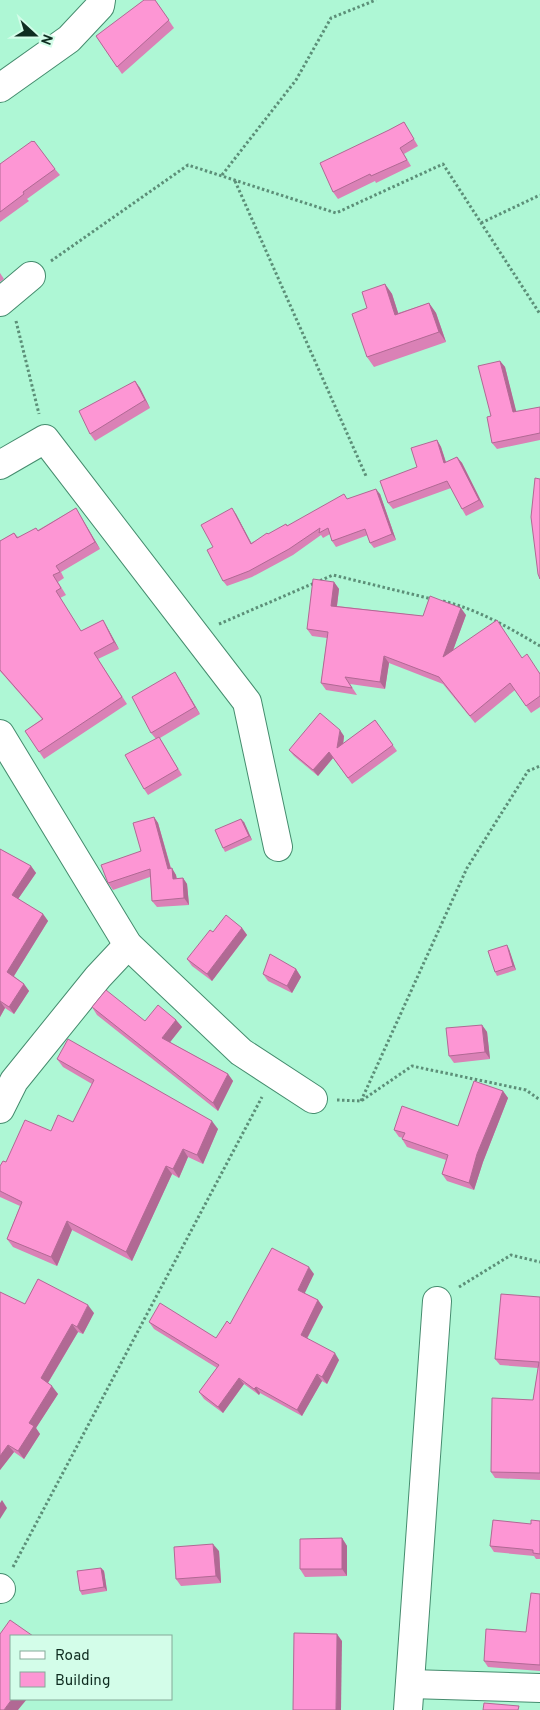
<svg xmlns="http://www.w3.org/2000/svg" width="540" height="1710" font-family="Overpass,sans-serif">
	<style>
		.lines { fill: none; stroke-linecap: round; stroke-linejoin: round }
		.minor-casing { stroke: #458c6e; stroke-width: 30 }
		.path { stroke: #5c8f78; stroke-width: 3; stroke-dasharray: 2.5 2.5; stroke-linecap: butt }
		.minor { stroke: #fff; stroke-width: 28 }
		.wall { fill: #da81b6 }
		.shaded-wall { fill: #b16994 }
		.building { fill: #fd96d4; stroke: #b16994 }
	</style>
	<rect width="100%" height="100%" fill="#aef7d5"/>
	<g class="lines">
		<defs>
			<g id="minor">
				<polyline points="0,88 69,39 100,6 101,0"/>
				<polyline points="0,302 31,276"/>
				<polyline points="0,465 45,439 247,702 278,847"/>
				<polyline points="0,734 128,945 241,1052 313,1099"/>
				<polyline points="0,1109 14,1081 98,977 128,945"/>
				<polyline points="0,1588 1,1589"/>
				<polyline points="410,1684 540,1688"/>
				<polyline points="408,1710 437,1301"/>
			</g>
		</defs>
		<use href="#minor" class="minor-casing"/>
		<g class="path">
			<polyline points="222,175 296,80 331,18 376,0"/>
			<polyline points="235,181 366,476"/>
			<polyline points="481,223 540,195"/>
			<polyline points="51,261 188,165 336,213 443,164 540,314"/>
			<polyline points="16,321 39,414"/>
			<path d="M443 601C479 610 508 627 540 646"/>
			<polyline points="219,624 333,575 432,599"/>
			<polyline points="337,1100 361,1101 412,1066 526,1090 540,1100"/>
			<polyline points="361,1101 467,868 528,771 540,766"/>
			<polyline points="459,1287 511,1255 540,1262"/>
			<polyline points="13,1567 262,1097"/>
		</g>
		<use href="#minor" class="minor"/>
	</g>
	<g class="wall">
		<polygon points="155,0 174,28 122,74 96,36"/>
		<polygon points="404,122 418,146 404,154 411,166 376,183 375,181 338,199 333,192 389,130"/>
		<polygon points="0,164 55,169 60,175 27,199 29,201 0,222"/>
		<polygon points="0,273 4,279 0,282"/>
		<polygon points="385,284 392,294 398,313 429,303 436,313 446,342 374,367 367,357 367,308"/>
		<polygon points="500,361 505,367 516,412 540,407 540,440 497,449 492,443 491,416"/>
		<polygon points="135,381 140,388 150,408 95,441 90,434"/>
		<polygon points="437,440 441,447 446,462 457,457 462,463 484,507 466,516 462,509 451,488 393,509 388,503 417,467"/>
		<polygon points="380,494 396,540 374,548 370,543 368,535 336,547 332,541 330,534 323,538 321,535 293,555 252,577 227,586 223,581 213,547 236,514 251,543 268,534 348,499"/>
		<polygon points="76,508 100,549 61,572 64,578 58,582 66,595 60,598 81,631 103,620 107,627 119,649 98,659 127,704 44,759 25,731 42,719 0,671 0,541 14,533 18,537 38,530"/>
		<polygon points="334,582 339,589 337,606 423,616 466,615 453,650 522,658 540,673 540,707 531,713 515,690 475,723 443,684 389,663 385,689 350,684 357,695 326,690 321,683 327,638 312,636 307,629"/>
		<polygon points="180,680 200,714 160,738 182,775 148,795 144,789 156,739 151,733"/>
		<polygon points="375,720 397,751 352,784 333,758 318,776 294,756 289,750 344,736 343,744"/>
		<polygon points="154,817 158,823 171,868 176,875 177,878 183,878 187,884 189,905 157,907 152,901 150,877 113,890 108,883 141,851"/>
		<polygon points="244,822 252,840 225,852 223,848"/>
		<polygon points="0,849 31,866 36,873 18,899 43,914 48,921 14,976 24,984 29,991 14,1014 5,1008 0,1017"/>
		<polygon points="242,928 247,935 212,981 192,966 187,959 213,932"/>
		<polygon points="509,949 516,970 497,976 495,972"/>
		<polygon points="296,969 301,977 292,993 268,981 263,974"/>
		<polygon points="92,1007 145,1021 176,1020 182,1027 170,1042 228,1074 233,1081 218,1111 97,1015"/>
		<polygon points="482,1025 487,1032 490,1059 454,1063 449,1056"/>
		<polygon points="57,1059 218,1129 203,1164 188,1157 179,1178 172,1174 132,1261 72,1230 57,1266 13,1247 7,1239 20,1206 0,1197 0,1166 6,1162 51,1131 73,1122 92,1084 63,1067"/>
		<polygon points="503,1091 508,1098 483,1162 474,1190 447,1181 442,1174 446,1160 407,1147 402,1139 403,1138 399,1137 394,1130 458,1126"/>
		<polygon points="314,1274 304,1293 318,1300 323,1307 307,1339 339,1360 327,1384 322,1381 302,1416 260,1393 259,1395 244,1384 223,1413 204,1399 199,1392 217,1368 154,1329 149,1322 216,1338 230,1324"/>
		<polygon points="0,1292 25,1304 94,1313 83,1334 78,1332 48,1383 58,1394 36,1428 40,1434 24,1459 14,1452 0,1470"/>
		<polygon points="540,1297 540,1480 495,1478 491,1472 533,1400 538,1368 500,1365 495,1359"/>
		<polygon points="540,1521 540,1559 536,1559 534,1556 494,1552 490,1546 531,1524"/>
		<polygon points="342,1538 347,1546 347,1576 305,1577 300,1569"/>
		<polygon points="219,1551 221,1583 181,1586 176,1579"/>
		<polygon points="101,1568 104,1571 107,1591 82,1595 80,1591"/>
		<polygon points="540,1594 540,1671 488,1667 484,1661 526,1632"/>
	</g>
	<g class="shaded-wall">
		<polygon points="385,284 392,294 402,325 395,315"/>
		<polygon points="429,303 436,313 446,342 439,332"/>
		<polygon points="500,361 505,367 518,418 513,412"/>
		<polygon points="135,381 140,388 150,408 145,400"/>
		<polygon points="437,440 441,447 448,469 444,463"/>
		<polygon points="457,457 462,463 484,507 479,500"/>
		<polygon points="376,489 380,494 396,540 392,534"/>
		<polygon points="76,508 80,515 100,549 95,542"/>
		<polygon points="232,508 236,514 255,550 251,544"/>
		<polygon points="334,582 339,589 336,613 331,606"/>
		<polygon points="461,608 466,615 448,664 443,657"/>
		<polygon points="103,620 107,627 119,649 114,642"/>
		<polygon points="384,656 389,663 385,689 380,682"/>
		<polygon points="175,672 180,680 200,714 195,707"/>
		<polygon points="340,730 344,736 342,754 337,748"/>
		<polygon points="329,752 333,758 318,776 313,770"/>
		<polygon points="154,817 158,823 172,873 172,868 176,875 177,885 173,879 168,869"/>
		<polygon points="241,819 244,822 252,840 249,836"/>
		<polygon points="31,866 36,873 16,902 12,895"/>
		<polygon points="183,878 187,884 189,905 184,898"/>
		<polygon points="43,914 48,921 12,979 7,972"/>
		<polygon points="242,928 247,935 212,981 207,974"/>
		<polygon points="507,945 509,949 516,970 513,966"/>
		<polygon points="296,969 301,977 292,993 287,986"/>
		<polygon points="24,984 29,991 14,1014 9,1007"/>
		<polygon points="0,1001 5,1008 0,1017"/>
		<polygon points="176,1020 182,1027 167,1046 162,1038"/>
		<polygon points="482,1025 487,1032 490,1059 485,1052"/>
		<polygon points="228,1074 233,1081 218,1111 213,1103"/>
		<polygon points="503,1091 508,1098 483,1162 474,1190 469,1183 477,1154"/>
		<polygon points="212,1121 218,1129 203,1164 197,1155"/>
		<polygon points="183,1149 188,1157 179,1178 173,1169"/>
		<polygon points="166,1166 172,1174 132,1261 126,1252"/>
		<polygon points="67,1221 72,1230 57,1266 51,1257"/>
		<polygon points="309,1267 314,1274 303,1297 298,1290"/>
		<polygon points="318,1300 323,1307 305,1342 301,1335"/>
		<polygon points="88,1305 94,1313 83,1334 77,1327"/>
		<polygon points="72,1324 78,1332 46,1386 41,1378"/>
		<polygon points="335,1353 339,1360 327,1384 322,1377"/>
		<polygon points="317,1374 322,1381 302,1416 297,1410"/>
		<polygon points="239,1378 244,1384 223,1413 218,1407"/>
		<polygon points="52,1386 58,1394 36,1428 40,1434 24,1459 18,1451 29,1423"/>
		<polygon points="256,1387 260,1393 259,1395 254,1389"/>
		<polygon points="8,1445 14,1452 0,1470 0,1456"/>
		<polygon points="2,1500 7,1508 0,1519 0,1503"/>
		<polygon points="342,1538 347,1546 347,1576 342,1569"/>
		<polygon points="213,1544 219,1551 221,1583 216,1576"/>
		<polygon points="101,1568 104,1571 107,1591 104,1587"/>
		<polygon points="337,1634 342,1641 341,1710 336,1710"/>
		<polygon points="12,1699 27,1699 18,1710 4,1710"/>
	</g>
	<g class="building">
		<polygon points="144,0 155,0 169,20 117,67 96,36"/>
		<polygon points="404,122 414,139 400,148 407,160 371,176 370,174 333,192 320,163 389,130"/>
		<polygon points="32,141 33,142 34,141 55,169 23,192 24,194 0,212 0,164"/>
		<polygon points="385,284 395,315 429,303 439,332 367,357 352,314 367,308 362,292"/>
		<polygon points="500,361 513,412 540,407 540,433 492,443 487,417 491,416 478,366"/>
		<polygon points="135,381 145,400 90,434 79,411"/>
		<polygon points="437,440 444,463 457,457 479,500 462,509 447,481 388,503 380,481 417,467 411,448"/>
		<polygon points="535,478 540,479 540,579 538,574 531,517"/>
		<polygon points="376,489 392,534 370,543 365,529 332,541 328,528 319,533 320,528 289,549 249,571 223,581 207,550 213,547 201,525 232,508 251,544 267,533 268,534 286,524 287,526 344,494 347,499"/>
		<polygon points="76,508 95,542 56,566 60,572 53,575 61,588 56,591 81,631 103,620 114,642 94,653 122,697 39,752 25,731 43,719 0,670 0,541 14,533 17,538 36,528 38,531"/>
		<polygon points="313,579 334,582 331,606 423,616 430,596 461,608 443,657 497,620 522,658 527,654 540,674 540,696 526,706 510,683 470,716 439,677 384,656 380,682 345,677 352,688 321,683 328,632 307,629"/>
		<polygon points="175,672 195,707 151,733 132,697"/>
		<polygon points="320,713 340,730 337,748 375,720 393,745 348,778 329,752 313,770 289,750"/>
		<polygon points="159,737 178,769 144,789 125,755"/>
		<polygon points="154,817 168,869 172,868 173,879 183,878 184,898 152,901 150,869 108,883 101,865 141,851 133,823"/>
		<polygon points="241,819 249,836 223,848 215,830"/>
		<polygon points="0,849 31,866 12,895 43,914 7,972 24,984 9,1007 0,1001 0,1002"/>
		<polygon points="226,915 242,928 207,974 187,959 210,930 213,932"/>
		<polygon points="507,945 513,966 495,972 488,951"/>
		<polygon points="270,954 296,969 287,986 263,974"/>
		<polygon points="106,990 145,1021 158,1005 176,1020 162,1038 228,1074 213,1103 92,1007"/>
		<polygon points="482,1025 485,1052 449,1056 446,1028"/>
		<polygon points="68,1039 212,1121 197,1155 183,1149 173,1169 166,1166 126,1252 67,1221 51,1257 7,1239 22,1202 0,1191 0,1166 3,1161 6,1162 25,1120 51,1131 58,1115 73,1122 94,1080 57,1059"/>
		<polygon points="474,1081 503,1091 477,1154 469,1183 442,1174 448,1155 402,1139 405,1133 394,1130 402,1106 458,1126"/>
		<polygon points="272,1248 309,1267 298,1290 318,1300 301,1335 335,1353 322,1377 317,1374 297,1410 256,1387 254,1389 239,1378 218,1407 199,1392 219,1365 149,1322 160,1303 216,1338 227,1321 230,1324"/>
		<polygon points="38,1279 88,1305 77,1327 72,1324 41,1378 52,1386 29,1423 34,1426 18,1451 8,1445 0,1456 0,1292 25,1304"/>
		<polygon points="501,1294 540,1297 540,1473 491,1472 492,1398 533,1400 539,1362 495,1359"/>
		<polygon points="493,1520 531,1524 531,1520 540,1521 540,1554 533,1553 533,1550 490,1546"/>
		<polygon points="342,1538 342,1569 300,1569 300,1539"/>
		<polygon points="213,1544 216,1576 176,1579 174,1547"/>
		<polygon points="101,1568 104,1587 80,1591 77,1571"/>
		<polygon points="531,1593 540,1594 540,1665 484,1661 486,1629 526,1632"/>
		<polygon points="10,1620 33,1636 11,1636 11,1699 12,1699 4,1710 0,1710 0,1634"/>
		<polygon points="294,1633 337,1634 336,1710 293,1710"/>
		<polygon points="484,1703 519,1706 518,1710 483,1710"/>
	</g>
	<rect x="10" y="1635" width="162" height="65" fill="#d3fde9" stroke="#85aa99"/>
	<rect x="20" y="1651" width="25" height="8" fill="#ffffff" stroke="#85aa99"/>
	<text x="55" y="1660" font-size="15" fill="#0f2d21">Road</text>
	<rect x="20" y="1672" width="25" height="15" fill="#fd96d4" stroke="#85aa99"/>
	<text x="55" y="1685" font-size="15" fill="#0f2d21">Building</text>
	<g transform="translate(35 35) rotate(111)" stroke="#d3fde9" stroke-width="4" paint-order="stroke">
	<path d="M0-4L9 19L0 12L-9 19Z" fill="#0f2d21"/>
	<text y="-8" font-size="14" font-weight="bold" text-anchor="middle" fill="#0f2d21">N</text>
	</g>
</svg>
